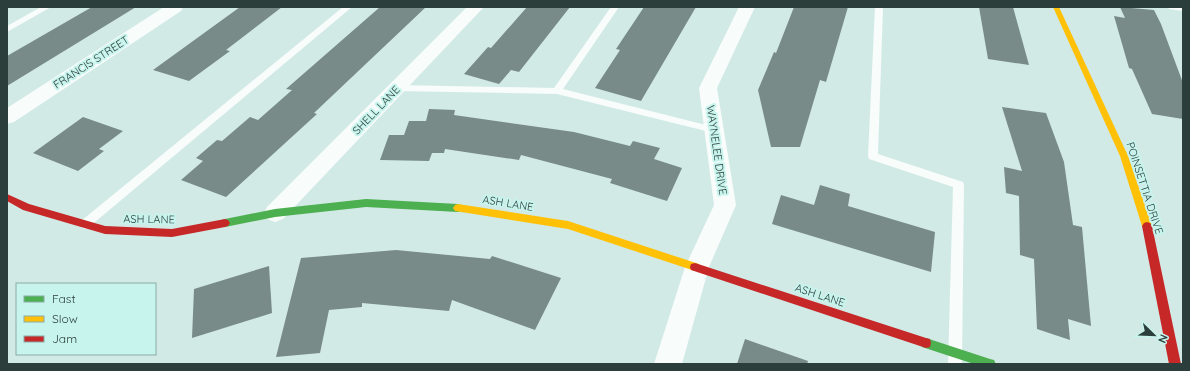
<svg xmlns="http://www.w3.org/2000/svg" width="1190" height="371" font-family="Quicksand,sans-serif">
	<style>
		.building { fill: #788b88 }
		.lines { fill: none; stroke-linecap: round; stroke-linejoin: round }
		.lane { fill: #f8fcfb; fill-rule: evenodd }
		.street { fill: #f8fcfb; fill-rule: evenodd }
		.fast { fill: #4caf50; fill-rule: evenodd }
		.slow { fill: #ffc107; fill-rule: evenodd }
		.jam { fill: #c62828; fill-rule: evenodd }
		.labels { text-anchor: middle; stroke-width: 4; stroke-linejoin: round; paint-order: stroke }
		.street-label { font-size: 11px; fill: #2c3e3b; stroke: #c7f4ed }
	</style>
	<rect width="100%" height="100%" fill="#d2eae6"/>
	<g class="building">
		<polygon points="92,7 136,7 7,86 7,56"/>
		<polygon points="240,7 282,7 226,50 230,51 189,81 153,70"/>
		<polygon points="380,7 426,7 314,113 317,114 226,197 181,180 203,161 196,158 217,140 222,141 250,117 258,120 292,90 286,89"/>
		<polygon points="527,7 570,7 519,72 511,70 499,84 464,74 488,47 491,48"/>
		<polygon points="644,7 696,7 641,101 595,88 620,50 616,49"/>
		<polygon points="794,7 848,7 826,82 820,80 800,147 771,147 758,90 774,52 776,53"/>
		<polygon points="979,7 1013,7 1029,65 988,59"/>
		<polygon points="1120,7 1154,10 1161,24 1183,83 1183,119 1152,114 1132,69 1129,68 1114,16 1125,18"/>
		<polygon points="1002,107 1046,113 1064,162 1073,225 1082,227 1091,326 1068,319 1070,340 1037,329 1034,259 1020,255 1019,196 1006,193 1004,167 1022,171"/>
		<polygon points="429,109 455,110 454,115 574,132 630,146 633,141 660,148 654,159 682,168 667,201 610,183 612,179 521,155 519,160 445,149 444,153 432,153 429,161 380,160 389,135 404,135 409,121 426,121"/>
		<polygon points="83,117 123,131 99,149 104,151 78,171 33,153"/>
		<polygon points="820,185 850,194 848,206 935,232 931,272 772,224 781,195 814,205"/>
		<polygon points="396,250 490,259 492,256 561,278 535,330 452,300 449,311 362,303 362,307 329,310 320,353 276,357 301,258"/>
		<polygon points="269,266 272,313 192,338 194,289"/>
		<polygon points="745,339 808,361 807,364 737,364"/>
	</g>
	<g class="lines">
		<g class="lane">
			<polygon points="41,7 51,7 7,32 7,26"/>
			<polygon points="343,7 352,7 89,227 85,229 81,227 79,224 81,221"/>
			<polygon points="611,7 619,7 563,89 714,127 719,130 718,132 714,133 557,94 397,91 392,88 397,85 554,88"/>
			<polygon points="875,7 883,7 878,154 963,182 964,185 962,364 948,364 953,187 869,159 868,156"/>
			<polygon points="1168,7 1183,7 1183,11 1169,9"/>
		</g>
		<g class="street">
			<polygon points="164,7 183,7 181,11 14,122 7,124 7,108"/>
			<polygon points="467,7 484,7 283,219 275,222 267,219 264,213 267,207"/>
			<polygon points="739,7 755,7 717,88 736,205 709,267 682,364 654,364 685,267 714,205 699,88"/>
		</g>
		<g class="fast">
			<polygon points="366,199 458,204 461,205 463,208 461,211 458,212 366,207 275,217 225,227 222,226 220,223 222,220 225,219 275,209"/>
			<polygon points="926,338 990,359 994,360 996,364 974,364 922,347 921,343 922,339"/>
		</g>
		<g class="slow">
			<polygon points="1053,7 1059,7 1128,156 1152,226 1150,229 1144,229 1142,226 1120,156"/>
			<polygon points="458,204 568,221 699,264 700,267 699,270 695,271 568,229 455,211 453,208 455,205"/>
		</g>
		<g class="jam">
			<polygon points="7,194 29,204 105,226 172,229 225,219 228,220 230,223 228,226 225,227 172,237 105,234 23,210 7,201"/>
			<polygon points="1147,222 1150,223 1152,226 1181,364 1169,364 1142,226 1144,223"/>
			<polygon points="695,263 926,338 930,339 931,343 930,347 926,348 691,270 690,267 691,264"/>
		</g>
	</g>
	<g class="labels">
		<g class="street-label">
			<text transform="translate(91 62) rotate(-33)" y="4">FRANCIS STREET</text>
			<text transform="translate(376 110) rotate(-46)" y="4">SHELL LANE</text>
			<text transform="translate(717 150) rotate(82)" y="4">WAYNELEE DRIVE</text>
			<text transform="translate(1145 188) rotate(72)" y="4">POINSETTIA DRIVE</text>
			<text transform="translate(508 203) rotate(9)" y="4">ASH LANE</text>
			<text transform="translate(149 219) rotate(1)" y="4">ASH LANE</text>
			<text transform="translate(820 295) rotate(18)" y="4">ASH LANE</text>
		</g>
	</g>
	<rect width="1190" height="371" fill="none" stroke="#2c3e3b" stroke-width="16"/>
	<rect x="16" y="283" width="140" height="72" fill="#c7f4ed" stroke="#89aba6"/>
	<rect x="24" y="296" width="20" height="6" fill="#4caf50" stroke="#89aba6"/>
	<text x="52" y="303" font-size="12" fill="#2c3e3b">Fast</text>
	<rect x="24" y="316" width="20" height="6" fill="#ffc107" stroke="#89aba6"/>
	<text x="52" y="323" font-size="12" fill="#2c3e3b">Slow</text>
	<rect x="24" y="336" width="20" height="6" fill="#c62828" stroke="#89aba6"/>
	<text x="52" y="343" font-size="12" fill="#2c3e3b">Jam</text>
	<g transform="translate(1154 335) rotate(113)" stroke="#c7f4ed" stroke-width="3" paint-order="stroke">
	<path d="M0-3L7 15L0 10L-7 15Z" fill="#2c3e3b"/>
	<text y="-6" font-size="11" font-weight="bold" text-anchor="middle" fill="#2c3e3b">N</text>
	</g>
</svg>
